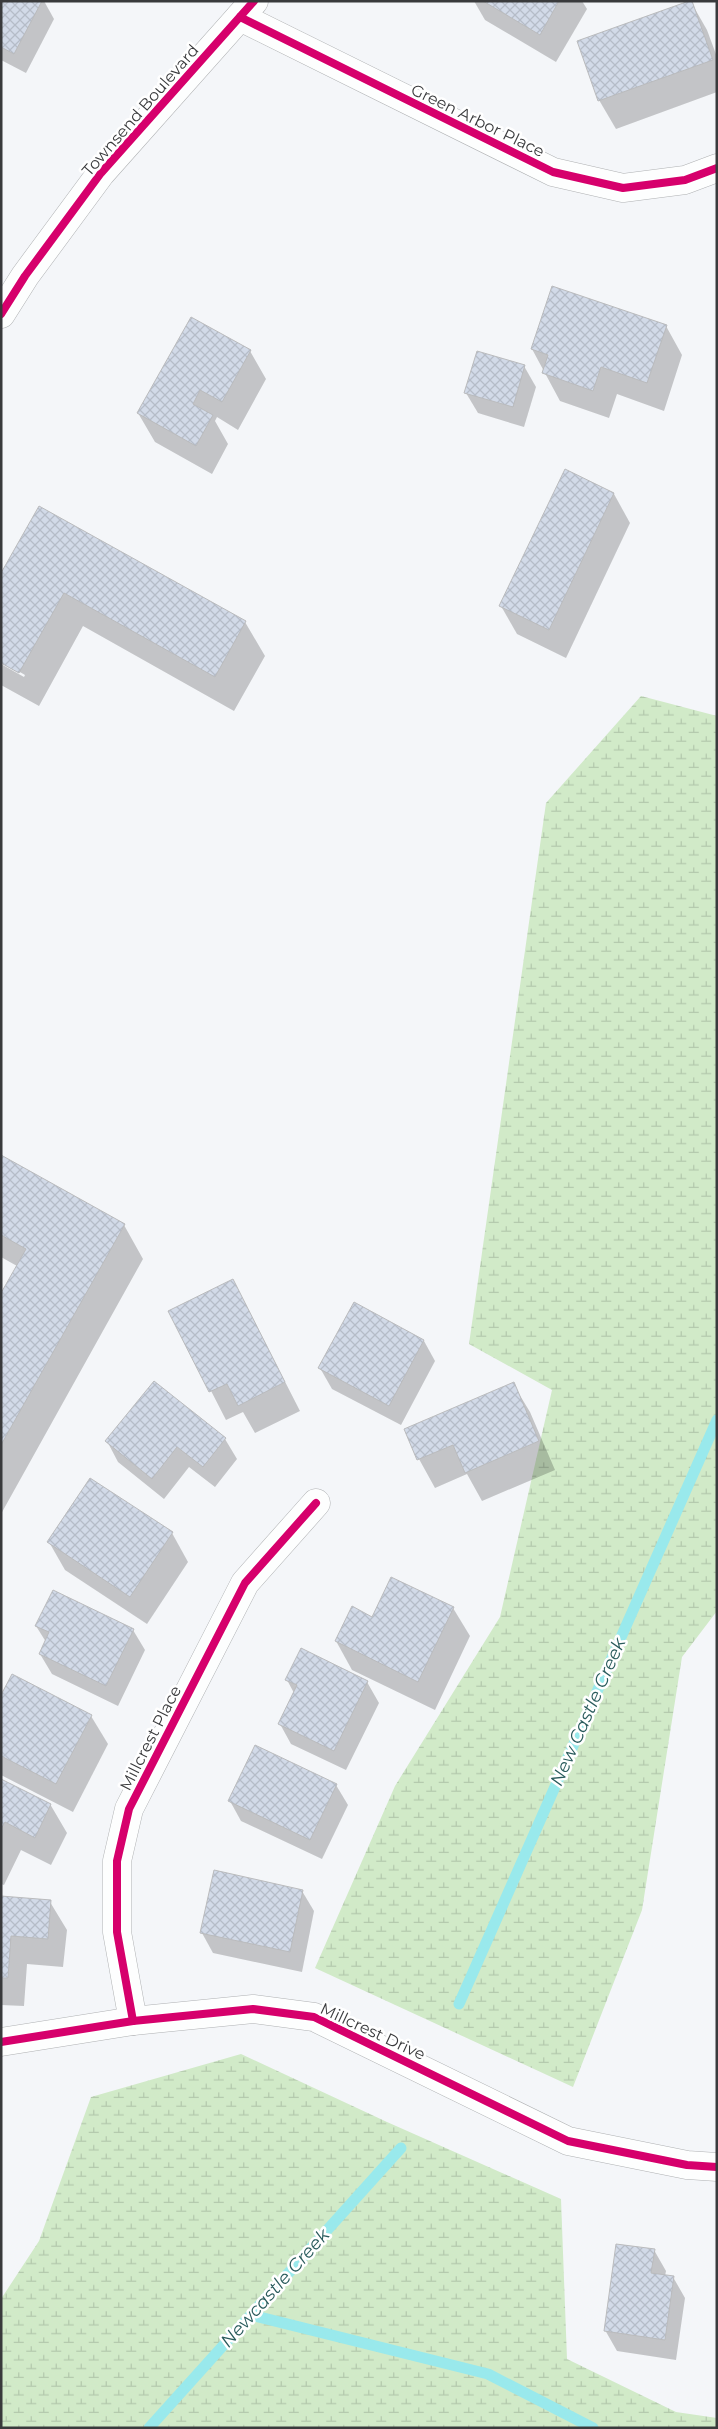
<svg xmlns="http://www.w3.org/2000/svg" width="718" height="2429" font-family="Montserrat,sans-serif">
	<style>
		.wetland { fill: url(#wetland-marsh) }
		.shadow { fill: #0003 }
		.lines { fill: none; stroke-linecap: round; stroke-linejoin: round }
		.stream { stroke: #99e9ec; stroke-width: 11 }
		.building { fill: url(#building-cross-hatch); stroke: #babbbd }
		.minor-casing { stroke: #afb1b3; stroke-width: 29 }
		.tertiary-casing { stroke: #afb1b3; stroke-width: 29 }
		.minor { stroke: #fdfefe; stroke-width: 28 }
		.tertiary { stroke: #fdfefe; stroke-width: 28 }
		.cycleway-casing { stroke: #fff; stroke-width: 11 }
		.cycleway { stroke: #d6006c; stroke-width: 8 }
		.labels { text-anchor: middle; stroke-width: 5; stroke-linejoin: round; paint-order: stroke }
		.street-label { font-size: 16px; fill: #393a3c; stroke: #fff }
		.water-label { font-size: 18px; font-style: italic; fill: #295b5c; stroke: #fff }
	</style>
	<defs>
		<pattern id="wetland-marsh" width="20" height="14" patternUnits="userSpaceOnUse" patternTransform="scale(1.25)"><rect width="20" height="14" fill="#d1eac8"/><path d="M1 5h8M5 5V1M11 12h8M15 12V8" fill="none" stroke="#b4c9ad"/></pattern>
		<pattern id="building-cross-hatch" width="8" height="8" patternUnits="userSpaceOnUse" patternTransform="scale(1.25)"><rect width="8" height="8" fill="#d2dae8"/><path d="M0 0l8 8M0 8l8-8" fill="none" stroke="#b5bcc8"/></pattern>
	</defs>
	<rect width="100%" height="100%" fill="#f4f6f9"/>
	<g class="wetland">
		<polygon points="641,696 717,716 717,1611 682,1657 642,1910 573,2087 315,1968 395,1786 500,1617 552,1390 469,1344 546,803"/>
		<polygon points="241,2054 387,2122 561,2199 567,2359 676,2412 717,2418 717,2428 1,2428 1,2299 39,2241 91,2097"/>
	</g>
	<g class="shadow">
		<polygon points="1,1 44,1 54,19 26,73 1,60"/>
		<polygon points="474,1 582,1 587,9 556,62 485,20"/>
		<polygon points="691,2 707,30 717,57 717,92 616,129 599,100"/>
		<polygon points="666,326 682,355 664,411 617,394 609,418 560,401 532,349"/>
		<polygon points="250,351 266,379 238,430 217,417 215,421 228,444 212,474 155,442 138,413"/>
		<polygon points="524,366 536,387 524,427 478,413 466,393"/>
		<polygon points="565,471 614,494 630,523 566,658 517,634 501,606"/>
		<polygon points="1,575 245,622 265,656 234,711 83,626 39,706 1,685 1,664 24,677 25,675 1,661"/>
		<polygon points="1,1157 124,1225 143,1259 1,1514 1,1296 17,1266 1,1257"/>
		<polygon points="233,1280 300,1411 255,1433 243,1412 226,1420 170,1311"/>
		<polygon points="424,1341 435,1361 401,1425 332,1389 320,1368"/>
		<polygon points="513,1384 530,1412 555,1470 482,1501 467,1474 435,1488 419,1459 406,1430"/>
		<polygon points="225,1439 237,1459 215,1487 189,1467 164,1499 118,1462 107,1441"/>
		<polygon points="172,1533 188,1562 147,1624 65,1570 49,1542"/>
		<polygon points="453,1608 470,1636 435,1710 352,1670 336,1641"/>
		<polygon points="36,1626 133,1630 145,1650 118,1706 52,1674 40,1654 46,1642"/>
		<polygon points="287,1680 367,1682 379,1703 346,1770 291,1744 280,1724 294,1693"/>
		<polygon points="1,1698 91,1716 108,1744 73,1812 1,1775"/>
		<polygon points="1,1781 50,1804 67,1833 51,1865 21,1850 4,1885 1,1884"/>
		<polygon points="336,1785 348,1805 322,1859 241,1821 230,1801"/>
		<polygon points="302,1891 314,1911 302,1972 213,1953 202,1933"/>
		<polygon points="1,1897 50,1902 67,1930 63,1967 27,1964 24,2006 1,2005"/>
		<polygon points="654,2250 666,2271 665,2276 673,2277 685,2298 676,2360 617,2351 605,2330"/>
	</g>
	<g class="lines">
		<g class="stream">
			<polyline points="459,2004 717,1420"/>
			<polyline points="251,2315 488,2374 593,2428"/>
			<polyline points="149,2428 401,2148"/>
		</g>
	</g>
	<g class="building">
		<polygon points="1,1 42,1 14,54 1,47"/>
		<polygon points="483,1 559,1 540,35"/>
		<polygon points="689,1 692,1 713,60 598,101 577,41"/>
		<polygon points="552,286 667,325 647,383 601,367 593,391 542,373 548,355 531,349"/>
		<polygon points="191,317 251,350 222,402 200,390 193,404 213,415 196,446 137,413"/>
		<polygon points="477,351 525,365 513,407 464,393"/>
		<polygon points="565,469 614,493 549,630 499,606"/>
		<polygon points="39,506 246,621 215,677 64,593 19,673 1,663 1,573"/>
		<polygon points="1,1155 125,1224 1,1445 1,1293 26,1249 1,1235"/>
		<polygon points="233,1279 285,1382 238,1406 227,1384 209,1392 168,1311"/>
		<polygon points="354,1302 424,1340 389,1406 318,1368"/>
		<polygon points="154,1381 226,1438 203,1467 177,1447 152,1479 105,1441"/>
		<polygon points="514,1382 539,1441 465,1473 453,1445 417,1460 404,1429"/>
		<polygon points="90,1478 173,1532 130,1597 47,1542"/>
		<polygon points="391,1577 454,1607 418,1682 335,1641 352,1606 372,1617"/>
		<polygon points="53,1590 134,1629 106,1686 39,1654 49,1632 35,1626"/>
		<polygon points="301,1648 368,1681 334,1751 278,1724 297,1685 285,1680"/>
		<polygon points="12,1674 92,1715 56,1784 1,1756 1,1695"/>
		<polygon points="255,1745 337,1784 310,1840 228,1801"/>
		<polygon points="1,1779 51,1804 35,1838 5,1822 1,1829"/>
		<polygon points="214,1870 303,1890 290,1952 200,1933"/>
		<polygon points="1,1896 51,1900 48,1939 11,1936 8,1978 1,1978"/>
		<polygon points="616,2244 655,2249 651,2273 674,2276 665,2340 604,2331"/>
	</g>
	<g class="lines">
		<defs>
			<g id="minor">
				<polyline points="240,17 553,172 623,188 685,180 717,168"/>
				<polyline points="133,2021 117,1932 117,1861 129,1809 245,1583 316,1503"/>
				<polyline points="1,2042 133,2021 253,2009 314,2017 568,2141 687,2165 717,2167"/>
			</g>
			<polyline id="tertiary" points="1,314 25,276 101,173 254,1"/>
		</defs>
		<use href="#minor" class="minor-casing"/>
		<use href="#tertiary" class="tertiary-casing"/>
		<use href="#minor" class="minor"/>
		<use href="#tertiary" class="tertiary"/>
		<defs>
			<g id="cycleway">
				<polyline points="240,17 553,172 623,188 685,180 717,168"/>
				<polyline points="1,314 25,276 101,173 254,1"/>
				<polyline points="133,2021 117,1932 117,1861 129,1809 245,1583 316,1503"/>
				<polyline points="1,2042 133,2021 253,2009 314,2017 568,2141 687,2165 717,2167"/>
			</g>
		</defs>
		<use href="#cycleway" class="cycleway-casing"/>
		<use href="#cycleway" class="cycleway"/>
	</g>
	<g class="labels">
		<g class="street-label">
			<text transform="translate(140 110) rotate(-49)" y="6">Townsend Boulevard</text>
			<text transform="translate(478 120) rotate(26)" y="6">Green Arbor Place</text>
			<text transform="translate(150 1738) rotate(-63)" y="6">Millcrest Place</text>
			<text transform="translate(373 2031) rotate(25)" y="6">Millcrest Drive</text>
		</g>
		<g class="water-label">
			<text transform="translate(588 1712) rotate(-66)" y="6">New Castle Creek</text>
			<text transform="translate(275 2288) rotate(-48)" y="6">Newcastle Creek</text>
		</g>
	</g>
	<rect width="718" height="2429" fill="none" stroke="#393a3c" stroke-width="5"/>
</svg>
